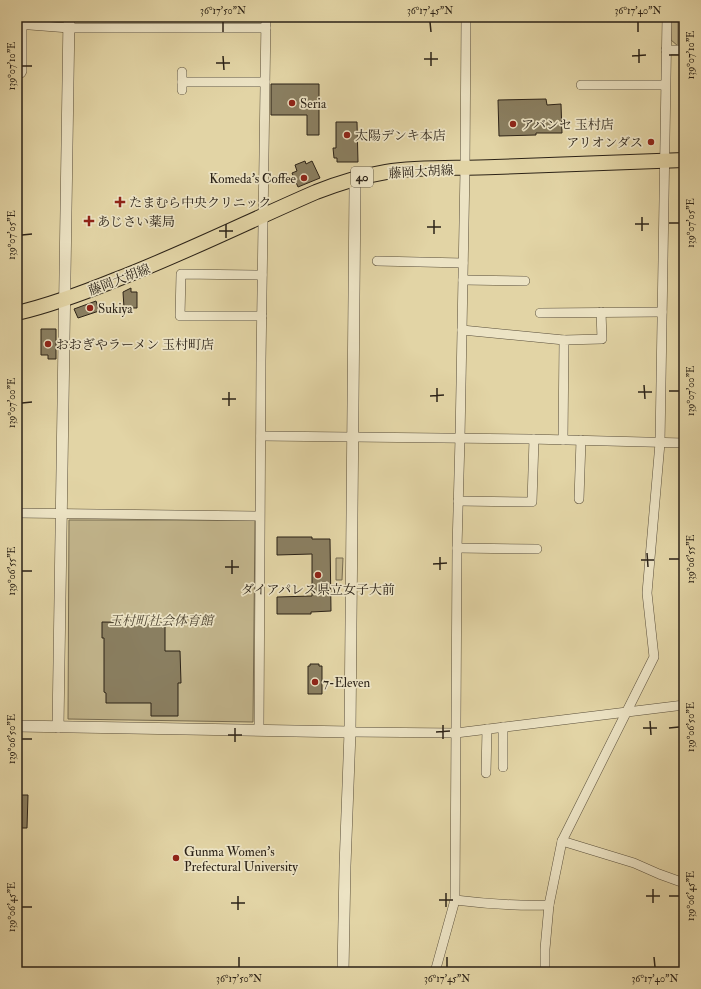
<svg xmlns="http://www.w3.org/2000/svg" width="701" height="989" font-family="'IM FELL Double Pica','Noto Serif JP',serif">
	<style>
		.green { fill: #c3b68d; stroke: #776c52 }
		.building { fill: #8a7f61; stroke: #2b2217 }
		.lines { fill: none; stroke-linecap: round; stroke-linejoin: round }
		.minor-casing { stroke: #594e3a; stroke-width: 10 }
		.tertiary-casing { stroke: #594e3a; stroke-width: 12 }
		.primary-casing { stroke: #2b2217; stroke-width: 16 }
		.minor { stroke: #ece3c4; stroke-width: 9 }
		.tertiary { stroke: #ece3c4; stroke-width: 11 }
		.primary { stroke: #e2d4a5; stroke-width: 14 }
		.ticks { fill: none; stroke: #2b2217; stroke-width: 1.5 }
		.poi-dot { fill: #8f2418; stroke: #ece3c4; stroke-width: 1.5 }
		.labels { text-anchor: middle; stroke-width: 3.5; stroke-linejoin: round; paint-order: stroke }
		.shield { fill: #ece3c4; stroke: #655c4b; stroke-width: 1 }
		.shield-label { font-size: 12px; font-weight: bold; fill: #2b2217 }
		.poi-label { font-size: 13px; fill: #2b2217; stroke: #ece3c4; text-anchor: start }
		.street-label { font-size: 13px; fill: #2b2217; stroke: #ece3c4 }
		.park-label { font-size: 13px; font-style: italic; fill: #514734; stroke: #ece3c4 }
		.neatline { fill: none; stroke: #2b2217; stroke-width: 1.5 }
		.ticks-label { font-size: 10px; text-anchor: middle; fill: #2b2217 }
	</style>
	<rect width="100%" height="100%" fill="#e2d4a5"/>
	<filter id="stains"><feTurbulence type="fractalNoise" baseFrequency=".005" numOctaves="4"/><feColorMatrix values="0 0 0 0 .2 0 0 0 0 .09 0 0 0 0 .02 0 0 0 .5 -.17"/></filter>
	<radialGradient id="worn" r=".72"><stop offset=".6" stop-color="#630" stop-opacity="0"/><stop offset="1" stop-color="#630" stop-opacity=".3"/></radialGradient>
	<g class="green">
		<polygon points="671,17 678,17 678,46 671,40"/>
		<polygon points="69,520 255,520 253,722 68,719"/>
		<polygon points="336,558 343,558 342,580 336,580"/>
	</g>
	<g class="building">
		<polygon points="271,84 319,84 319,135 307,135 307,115 271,115"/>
		<polygon points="546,99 547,105 561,104 562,133 536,133 536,135 499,136 498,100"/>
		<polygon points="336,122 357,122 358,162 337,162 337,158 334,158 333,148 336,148"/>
		<polygon points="305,161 306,164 312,161 320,178 298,187 292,173 297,171 295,165"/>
		<polygon points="131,288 131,292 137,292 137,308 124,308 123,292"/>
		<polygon points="96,301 99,311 78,318 74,309"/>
		<polygon points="41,329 56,329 56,359 48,359 48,355 41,355"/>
		<polygon points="277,537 312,537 312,539 330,539 331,611 311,612 311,614 277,614 277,597 312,596 312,554 277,555"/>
		<polygon points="102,622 165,623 165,651 180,651 181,683 178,683 178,716 151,716 151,703 106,703 106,693 104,692 104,638 102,638"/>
		<polygon points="310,664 319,664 319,666 322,666 322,694 308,694 308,666 310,666"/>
		<polygon points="17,795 28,795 27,828 17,828"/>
	</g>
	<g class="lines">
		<defs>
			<g id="minor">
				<polyline points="17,24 69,28 266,28"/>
				<polyline points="666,50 684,50"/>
				<polyline points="182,72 182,90"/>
				<polyline points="17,75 21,73 22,71 22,25"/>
				<polyline points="182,82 265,82"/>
				<polyline points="581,85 665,85"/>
				<polyline points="377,261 463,263"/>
				<polyline points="463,280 525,281"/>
				<polyline points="540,313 662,312"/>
				<polyline points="262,316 180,316 181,274 262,275"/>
				<polyline points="462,330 564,340"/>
				<polyline points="261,436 530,439 684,443"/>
				<polyline points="563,440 564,340 602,339 601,312"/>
				<polyline points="579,499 581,440"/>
				<polyline points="458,501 532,502 534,439"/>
				<polyline points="17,513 259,516"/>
				<polyline points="457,548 537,549"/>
				<polyline points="259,730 261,362 266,17"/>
				<polyline points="350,732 456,733 684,705"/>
				<polyline points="503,767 503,727"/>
				<polyline points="486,773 487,729"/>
				<polyline points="562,841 634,863 659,874 684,883"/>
				<path d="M455 900C487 904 517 906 549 905"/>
				<polyline points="435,972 455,900 457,548 460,438 465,169 466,17"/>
				<polyline points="545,972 545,949 549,905 562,841 654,657 647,593 660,443 667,17"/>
			</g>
			<g id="tertiary">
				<polyline points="17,726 350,732"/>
				<polyline points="58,727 69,17"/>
				<polyline points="343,972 345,866 350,732 355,187 354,179"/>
			</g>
			<path id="primary" d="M17 313C51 305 83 293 115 280 183 254 249 221 316 192 339 183 362 176 386 172 422 166 459 169 495 167 558 165 621 162 684 160"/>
		</defs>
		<use href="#minor" class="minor-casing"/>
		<use href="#tertiary" class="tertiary-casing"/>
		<use href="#primary" class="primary-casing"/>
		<use href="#minor" class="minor"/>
		<use href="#tertiary" class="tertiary"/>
		<use href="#primary" class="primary"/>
	</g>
	<path class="ticks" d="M223 22V32M430 22 431 32M638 22V32M639 49V63M431 52V66M669 55H679M223 56 224 70M632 56 646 55M424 59H438M216 63H230M22 66H32M642 217V231M434 220V234M669 223H679M226 224V238M635 224H649M427 227H441M219 231H233M22 235 32 234M644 385 645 399M437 388V402M669 391H679M229 392V406M638 392H652M430 396 444 395M222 399H236M22 403 32 402M647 553 648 567M440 557V570M669 559H679M232 560V574M641 560H654M433 564 447 563M225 567H239M22 571H32M650 721 651 735M443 725V739M235 728V742M643 728H657M669 728 679 727M436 732 450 731M228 735H242M22 739H32M653 889V903M446 893V907M238 896V910M646 896H660M669 896H679M439 900H453M231 903H245M22 907H32M239 957V967M447 957V967M654 957 655 967"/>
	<g class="poi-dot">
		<circle cx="292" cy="103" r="4"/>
		<circle cx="513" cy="124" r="4"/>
		<circle cx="347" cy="135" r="4"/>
		<circle cx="651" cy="142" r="4"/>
		<circle cx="304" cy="178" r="4"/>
		<path d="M118 196h4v4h4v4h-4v4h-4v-4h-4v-4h4z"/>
		<path d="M87 215h4v4h4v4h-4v4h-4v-4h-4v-4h4z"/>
		<circle cx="90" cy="308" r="4"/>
		<circle cx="48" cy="344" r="4"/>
		<circle cx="318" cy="575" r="4"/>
		<circle cx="315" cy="682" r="4"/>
		<circle cx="176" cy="858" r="4"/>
	</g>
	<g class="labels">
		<rect class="shield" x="351" y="167" width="22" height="20" rx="3"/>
		<g class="shield-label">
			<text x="362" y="181">40</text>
		</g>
		<g class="poi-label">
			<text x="300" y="108">Seria</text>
			<text x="521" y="129">アバンセ 玉村店</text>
			<text x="355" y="140">太陽デンキ本店</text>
			<text x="643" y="147" text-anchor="end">アリオンダス</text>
			<text x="296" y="183" text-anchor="end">Komeda's Coffee</text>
			<text x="129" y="207">たまむら中央クリニック</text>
			<text x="97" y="226">あじさい薬局</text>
			<text x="98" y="313">Sukiya</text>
			<text x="56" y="349">おおぎやラーメン 玉村町店</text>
			<text x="318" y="594" text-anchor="middle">ダイアパレス県立女子大前</text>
			<text x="323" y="687">7-Eleven</text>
			<text x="184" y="856">Gunma Women's<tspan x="184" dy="15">Prefectural University</tspan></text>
		</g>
		<g class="street-label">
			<text transform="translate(421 171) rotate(-3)" y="5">藤岡大胡線</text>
			<text transform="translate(119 279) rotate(-21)" y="5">藤岡大胡線</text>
		</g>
		<g class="park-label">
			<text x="161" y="625">玉村町社会体育館</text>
		</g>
	</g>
	<rect width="701" height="989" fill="none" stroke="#e2d4a5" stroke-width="44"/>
	<rect x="22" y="22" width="657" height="945" class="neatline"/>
	<g class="ticks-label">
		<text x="223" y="14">36°17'50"N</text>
		<text x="430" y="14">36°17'45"N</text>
		<text x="638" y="14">36°17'40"N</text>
		<text transform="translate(690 55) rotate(-90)" y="4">139°07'10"E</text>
		<text transform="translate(11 66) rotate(-90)" y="4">139°07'10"E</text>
		<text transform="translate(690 223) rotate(-90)" y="4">139°07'05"E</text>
		<text transform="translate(11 235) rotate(-90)" y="4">139°07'05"E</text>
		<text transform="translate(690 391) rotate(-90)" y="4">139°07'00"E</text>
		<text transform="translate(11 403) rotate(-90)" y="4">139°07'00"E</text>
		<text transform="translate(690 559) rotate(-90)" y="4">139°06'55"E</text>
		<text transform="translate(11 571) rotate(-90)" y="4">139°06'55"E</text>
		<text transform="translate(690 727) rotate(-90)" y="4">139°06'50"E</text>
		<text transform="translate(11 739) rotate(-90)" y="4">139°06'50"E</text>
		<text transform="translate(690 896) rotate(-90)" y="4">139°06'45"E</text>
		<text transform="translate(11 907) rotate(-90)" y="4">139°06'45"E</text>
		<text x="239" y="982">36°17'50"N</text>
		<text x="447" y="982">36°17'45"N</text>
		<text x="655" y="982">36°17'40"N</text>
	</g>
	<rect width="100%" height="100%" filter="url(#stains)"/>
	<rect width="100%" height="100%" fill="url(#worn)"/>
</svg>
